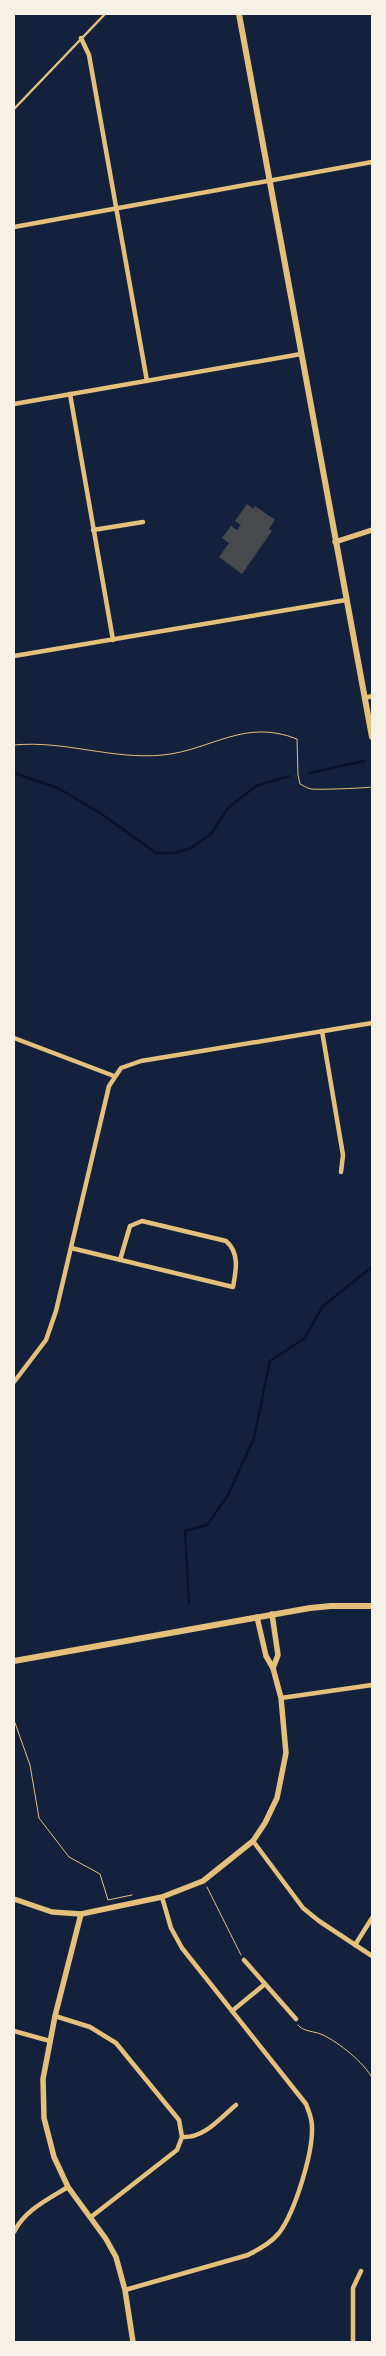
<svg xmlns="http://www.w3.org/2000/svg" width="386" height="2356" font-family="'Exo 2',sans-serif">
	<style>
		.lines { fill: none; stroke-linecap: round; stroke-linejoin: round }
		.stream { stroke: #0b132b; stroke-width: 2.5 }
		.building { fill: #48494c }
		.path { stroke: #e5c07b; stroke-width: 1 }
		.service { stroke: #e5c07b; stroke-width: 2.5 }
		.minor { stroke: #e5c07b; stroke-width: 4.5 }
		.tertiary { stroke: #e5c07b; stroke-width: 5.5 }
		.secondary { stroke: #e5c07b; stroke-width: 6 }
	</style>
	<rect width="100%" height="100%" fill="#14213d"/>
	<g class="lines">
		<g class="stream">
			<polyline points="14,773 58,788 103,815 156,853 175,853 191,848 211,834 228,808 256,786 289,776"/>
			<polyline points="309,773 364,761"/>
			<polyline points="189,1603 185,1531 207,1525 228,1495 254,1438 270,1361 305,1338 322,1307 372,1267"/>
		</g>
	</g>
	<polygon class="building" points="247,504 253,509 255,506 275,520 269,529 272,531 242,574 219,557 229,543 222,538 231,526 237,530 241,525 235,521"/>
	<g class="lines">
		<g class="path">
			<path d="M14 745C64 740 112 760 163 755 212 750 244 718 297 739L298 775 300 784C304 786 307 788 311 789 319 790 366 788 372 787"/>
			<polyline points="14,1720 30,1765 39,1818 69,1857 100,1874 108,1900 132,1895"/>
			<polyline points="207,1887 241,1955"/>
			<path d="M298 2025C303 2032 315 2031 323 2035 338 2042 365 2063 372 2078"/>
		</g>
		<polyline class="service" points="14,109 105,14"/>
		<g class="minor">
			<polyline points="81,38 89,55 147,381"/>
			<polyline points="14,227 372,162"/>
			<polyline points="70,394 113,640"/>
			<polyline points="14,404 301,354"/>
			<polyline points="93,530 143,522"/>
			<polyline points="14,656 346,600"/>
			<polyline points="365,698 372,696"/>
			<polyline points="322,1031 343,1155 341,1172"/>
			<polyline points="14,1038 114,1076"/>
			<path d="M71 1248 233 1287C236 1271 240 1253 226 1241L142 1221 130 1226 120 1260"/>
			<polyline points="14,1382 46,1340 56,1311 109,1086 121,1068 141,1061 372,1023"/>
			<polyline points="281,1698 372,1685"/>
			<polyline points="253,1841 303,1908 319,1921 372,1956"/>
			<polyline points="355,1945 372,1918"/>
			<polyline points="244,1960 296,2019"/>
			<polyline points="232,2011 265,1984"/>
			<polyline points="55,2016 90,2027 116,2043 179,2120 182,2137 177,2150 91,2217"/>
			<polyline points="14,2031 50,2041"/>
			<path d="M182 2137C204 2139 221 2117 236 2105"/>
			<path d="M14 2232C25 2210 47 2200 68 2187"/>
			<path d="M125 2290 248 2255C259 2249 271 2243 279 2233 295 2212 313 2153 312 2127 312 2118 309 2112 306 2104L182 1948 171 1928 162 1897"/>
			<polyline points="353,2342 353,2288 361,2271"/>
		</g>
		<g class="tertiary">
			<polyline points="335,542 372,530"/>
			<polyline points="272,1614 278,1655 273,1668"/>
			<polyline points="14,1899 52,1912 81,1914 162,1897 203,1881 253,1841 265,1823 277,1798 286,1753 281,1698 273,1668 266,1656 257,1617"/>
			<polyline points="81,1914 55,2016 43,2079 44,2118 54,2157 68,2187 106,2239 116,2257 125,2290 133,2342"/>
		</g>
		<g class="secondary">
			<polyline points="239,14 372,737"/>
			<polyline points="14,1661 310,1608 331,1606 372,1606"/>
		</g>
	</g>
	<rect width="386" height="2356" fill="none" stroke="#f6f1e7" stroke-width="30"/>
</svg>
